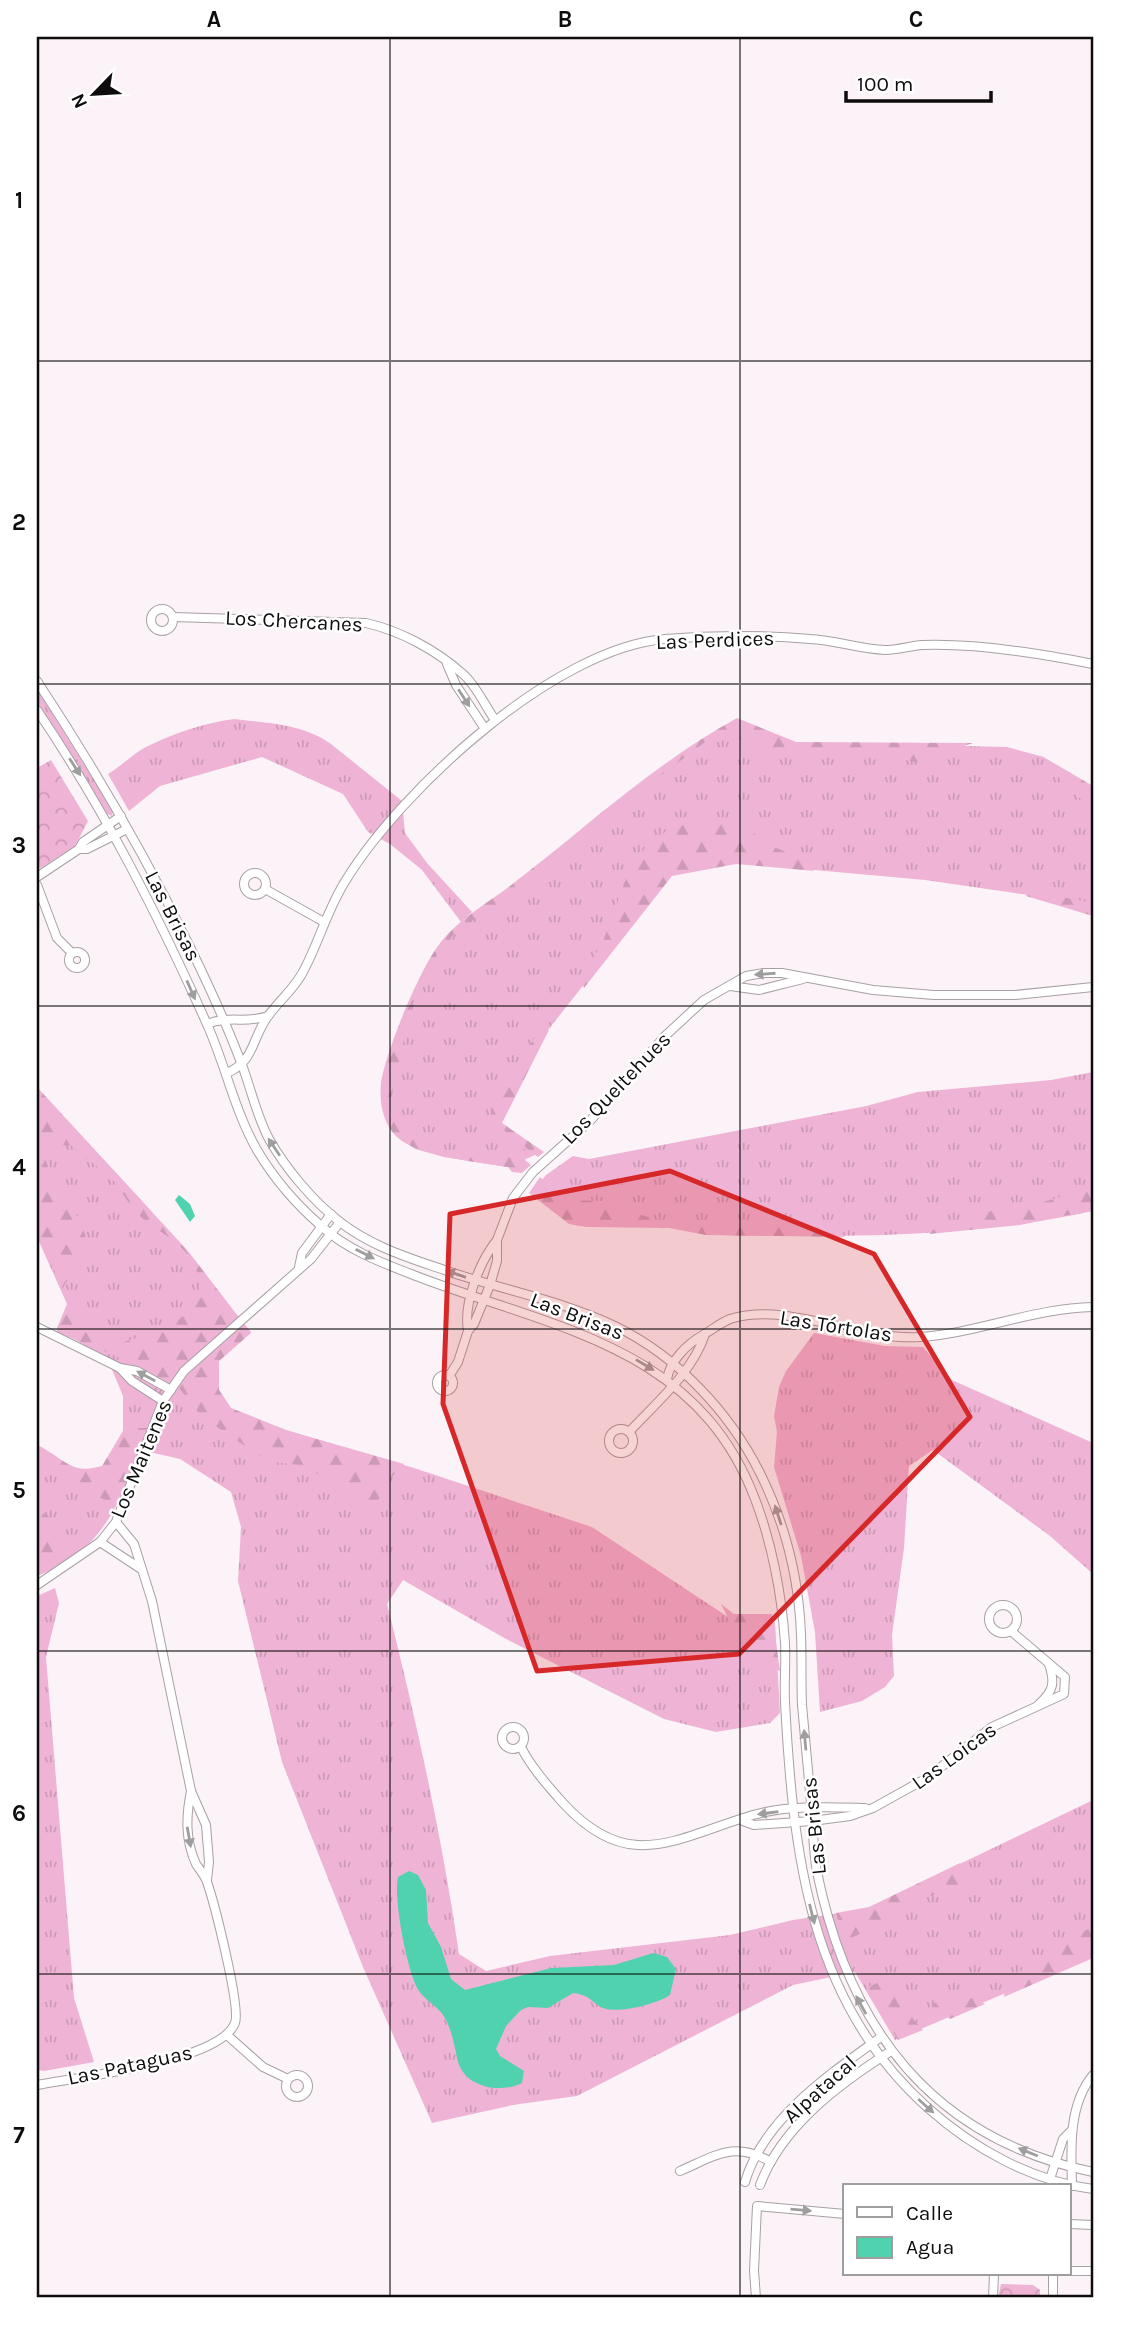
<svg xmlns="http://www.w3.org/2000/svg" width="1130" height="2335" font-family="Karla,sans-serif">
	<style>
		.grass { fill: url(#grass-tufts) }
		.forest { fill: url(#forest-firs) }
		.park { fill: url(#park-crowns) }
		.water { fill: #51d2ae }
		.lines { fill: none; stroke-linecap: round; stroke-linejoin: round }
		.minor-casing { stroke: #a8a0a4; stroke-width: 10 }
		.minor { stroke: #fff; stroke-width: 8 }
		.oneway { fill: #9f9e9e }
		.marked { fill: #d62828; fill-opacity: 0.2; stroke: #d62828; stroke-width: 5; stroke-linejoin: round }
		.grid { fill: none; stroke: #0e0c0d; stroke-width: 2; stroke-opacity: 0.55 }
		.labels { text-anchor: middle; stroke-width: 5; stroke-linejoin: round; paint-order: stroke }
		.street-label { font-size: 21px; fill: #0e0c0d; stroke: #fff }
		.neatline { fill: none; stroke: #0e0c0d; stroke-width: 2.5 }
		.grid-label { font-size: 23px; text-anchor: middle; font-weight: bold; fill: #0e0c0d }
	</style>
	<defs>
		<pattern id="grass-tufts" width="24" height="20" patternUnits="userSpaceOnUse" patternTransform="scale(1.75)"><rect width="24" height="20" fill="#efb4d5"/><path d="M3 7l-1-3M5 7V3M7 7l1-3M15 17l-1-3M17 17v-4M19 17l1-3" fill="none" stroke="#cc9ab6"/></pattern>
		<pattern id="forest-firs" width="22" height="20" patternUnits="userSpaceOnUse" patternTransform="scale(1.75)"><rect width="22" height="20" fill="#efb4d5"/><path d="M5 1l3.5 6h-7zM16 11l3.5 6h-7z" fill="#cc9ab6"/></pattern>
		<pattern id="park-crowns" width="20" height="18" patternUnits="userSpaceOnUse" patternTransform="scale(1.75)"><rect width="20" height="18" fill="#efb4d5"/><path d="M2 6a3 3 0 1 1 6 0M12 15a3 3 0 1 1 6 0" fill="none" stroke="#cc9ab6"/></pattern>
	</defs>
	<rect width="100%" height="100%" fill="#fbf3f7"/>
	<g class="grass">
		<polygon points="37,689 113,811 112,816 107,814 37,701"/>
		<path d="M234 719C267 723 304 724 331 744L402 801 405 833 427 863 472 912 461 922 422 870 390 844 368 832 343 794 262 757 160 786 129 811 108 774C121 766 132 755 144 748 171 734 204 723 234 719Z"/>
		<polygon points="736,719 795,742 1007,747 1040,756 1093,787 1093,916 1029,895 925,880 738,863 671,874 548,1030 501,1123 542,1152 507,1167 444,1157 415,1149 400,1138 387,1123 391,1052 409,1003 438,948 460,925 518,883 602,812"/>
		<path d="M1093 1072V1211C997 1232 901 1236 803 1236 767 1235 727 1238 691 1231 637 1221 584 1206 531 1193L546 1175 573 1156 589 1159 866 1106 918 1092 1051 1080Z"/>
		<path d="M37 1088 142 1201 251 1332 219 1361V1390L231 1408 286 1430 414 1468 592 1527 728 1617 754 1629 775 1622 780 1713 770 1723 716 1732 664 1719 506 1639 403 1580 387 1604C416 1719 442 1836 459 1954L486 1971 550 1956 730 1935 793 1920 866 1909 1093 1800V1956L895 2040 855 1972 793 1985 577 2096 513 2105 432 2123 363 1967 282 1762 238 1581 241 1527 231 1492 180 1459 141 1450C117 1509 100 1552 37 1576V1445L78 1471 103 1466 123 1431V1396L108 1360 57 1328 67 1304 37 1237Z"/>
		<polygon points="814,1333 885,1346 923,1347 952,1380 1093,1443 1093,1574 1050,1536 933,1450 909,1466 904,1548 892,1635 894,1676 885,1687 862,1701 820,1712 815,1632 801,1556 774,1467 777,1432 774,1416 779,1387 786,1371"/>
		<polygon points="55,1588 59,1603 46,1657 74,1998 94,2062 44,2071 37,2070 37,1596"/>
	</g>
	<g class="forest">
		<path d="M737 718 796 742 973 743 915 762 842 747 777 755 736 737 713 736 630 799 618 813 578 839 530 882 457 931 439 951 411 1007 390 1102V1115L397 1127 426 1146 476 1159 522 1148 529 1151 525 1160 531 1165 522 1173 512 1172 508 1167C482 1163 416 1156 397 1137 383 1124 379 1102 381 1083 386 1051 418 973 438 946 457 919 490 902 515 882 588 826 655 763 737 718Z"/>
		<polygon points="1040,755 1093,786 1093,808 1069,790"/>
		<path d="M730 821C757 828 754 839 772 846 787 853 805 857 814 871L736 864 672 876 584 988 580 977 602 944 632 862 647 846 669 829 683 825Z"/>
		<polygon points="1036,888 1051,895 1093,903 1093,916 1026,896 1027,890"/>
		<polygon points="545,1030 549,1030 502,1123 544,1152 538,1157 494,1123 492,1111 536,1035"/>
		<path d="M37 1087 188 1251 251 1333 219 1361V1390L231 1408 285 1430 404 1464 386 1483 378 1501 364 1504 305 1466 267 1461 201 1416 179 1388 112 1354 56 1332 69 1305 101 1335 121 1343C167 1328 230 1309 184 1251 172 1237 156 1230 142 1218 129 1207 122 1189 109 1176 97 1165 84 1158 72 1146L54 1144 46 1149C40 1189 94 1213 86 1254 83 1270 67 1275 63 1289L37 1233Z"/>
		<polygon points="540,1177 564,1200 602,1201 662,1222 695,1222 716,1227 735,1227 757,1220 796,1221 837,1229 845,1237 706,1235 669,1228 586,1227 569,1224 529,1193"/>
		<path d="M1093 1187V1210L1020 1225 929 1234C949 1217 958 1221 981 1215 991 1212 996 1207 1007 1207L1014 1215 1037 1204Z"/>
		<path d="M134 1428H147L134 1472 119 1506 78 1488 63 1475 37 1470V1445C63 1457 71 1476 102 1466L123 1431Z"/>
		<polygon points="37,1509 52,1519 68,1556 56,1567 37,1576"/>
		<polygon points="721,1604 734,1614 772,1614 780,1671 750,1662"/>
		<path d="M960 1863 965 1879C955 1893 936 1893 921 1899 893 1910 872 1931 844 1941L836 1913 869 1907Z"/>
		<path d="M1093 1927V1958L1004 1997 1006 1981C1015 1973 1084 1929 1093 1927Z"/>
		<polygon points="881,1981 887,1982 903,2008 923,2030 898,2040 866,1988"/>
		<polygon points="971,1998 985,2004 950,2019 932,2005 939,2000 957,2004"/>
	</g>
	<g class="park">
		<polygon points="51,760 88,821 75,846 41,868 37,867 37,768"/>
		<polygon points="1001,2284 1033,2285 1040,2290 1040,2298 998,2298"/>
	</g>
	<g class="water">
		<polygon points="179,1195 190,1204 195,1216 190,1222 175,1200"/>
		<path d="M409 1871 418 1875 426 1890 428 1923 441 1947 451 1979 465 1990 551 1968 614 1965 653 1953 667 1957 676 1969 670 1995C657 2004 618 2014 603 2008 590 2002 593 1996 573 1993L548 2008 528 2007 521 2010 506 2026 496 2049 500 2056 524 2071 522 2083C500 2094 463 2088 457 2058 454 2044 452 2031 445 2018 439 2007 426 2001 419 1991 407 1973 393 1897 398 1877Z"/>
	</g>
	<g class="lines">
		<defs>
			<g id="minor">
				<circle cx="162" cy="620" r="11"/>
				<path d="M173 617 366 623C401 631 436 650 463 674 476 685 485 706 495 720"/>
				<polyline points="447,664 456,685 485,729"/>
				<path d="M37 681C93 766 145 855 190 947 209 986 227 1025 242 1065 251 1089 257 1117 269 1139 286 1169 313 1201 340 1222 372 1247 410 1258 447 1271 503 1290 564 1301 617 1327 678 1357 730 1413 760 1473 785 1523 799 1580 801 1635 802 1658 801 1682 802 1705 805 1738 808 1770 811 1803 813 1826 813 1850 817 1872 849 2028 931 2139 1093 2172"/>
				<path d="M37 710C104 809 157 913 206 1022 225 1063 234 1110 257 1150 273 1177 296 1204 320 1225 349 1252 388 1265 424 1279 558 1329 698 1348 755 1499 772 1543 782 1596 785 1643 786 1663 784 1683 785 1702 793 1853 809 2002 928 2108 974 2149 1032 2181 1093 2189"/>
				<polyline points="79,849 87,849 127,829"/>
				<circle cx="255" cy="884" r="11"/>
				<polyline points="37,877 79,849 83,842 121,816"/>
				<polyline points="37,885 57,938 72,953"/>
				<polyline points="265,889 324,922"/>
				<circle cx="77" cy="960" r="8"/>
				<polyline points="730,986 759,990 803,979"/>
				<path d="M207 1024C230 1015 246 1024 268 1016"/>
				<path d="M227 1073C254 1061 251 1042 266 1019 278 1001 296 988 305 968 320 939 328 908 346 880 402 789 555 648 665 639 712 635 763 635 810 639 835 640 859 649 885 650 897 650 910 646 922 645 973 643 1043 654 1093 664"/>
				<polyline points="299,1267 302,1253 331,1214"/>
				<polyline points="37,1327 120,1368 137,1371 171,1390"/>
				<path d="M468 1331C463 1303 480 1261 497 1240"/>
				<polyline points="120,1368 132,1381 163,1401"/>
				<circle cx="445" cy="1383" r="8"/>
				<polyline points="449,1376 458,1362 468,1331 474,1324 490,1285 497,1261 497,1240 513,1198 533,1172 590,1121 665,1036 704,1000 746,976 764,973 782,973 873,990 934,995 1015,995 1093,987"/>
				<path d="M667 1379C670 1361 687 1344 703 1335 712 1330 720 1323 730 1319 789 1301 858 1341 920 1337 979 1333 1034 1308 1093 1307"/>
				<circle cx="621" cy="1441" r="12"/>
				<path d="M629 1432C656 1403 693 1372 705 1334"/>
				<polyline points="116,1522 134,1544 152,1601 191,1791 206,1825 209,1862 207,1880"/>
				<polyline points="100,1542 141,1569"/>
				<polyline points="37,1585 100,1542 116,1522 163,1401 184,1371 311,1259 340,1222"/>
				<circle cx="1003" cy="1619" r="14"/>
				<path d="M1039 1704C1054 1691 1055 1682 1049 1664"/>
				<circle cx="513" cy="1738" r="11"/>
				<path d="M521 1747C531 1767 548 1786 563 1803 629 1875 675 1838 753 1815 788 1805 829 1807 865 1808"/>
				<polyline points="743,1821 754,1825 812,1821 850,1816 873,1808 927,1778 992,1727 1064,1694 1065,1677 1011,1631"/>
				<polyline points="227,2035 263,2067 288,2079"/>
				<circle cx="297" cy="2086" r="11"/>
				<path d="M37 2085C78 2077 220 2062 235 2023 241 2007 214 1902 207 1882 205 1876 200 1870 196 1864 185 1840 186 1816 191 1791"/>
				<path d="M680 2171C715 2156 734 2140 771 2162"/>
				<polyline points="1050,2179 1063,2139 1072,2130"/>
				<path d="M745 2182C764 2118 830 2074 881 2037"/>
				<path d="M760 2185C782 2126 839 2084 891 2051"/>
				<path d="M1072 2186C1071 2149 1068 2105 1093 2075"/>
				<polyline points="1069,2224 1093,2225"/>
				<polyline points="1069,2271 1093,2271"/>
				<polyline points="756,2298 754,2271 757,2206 845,2214"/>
				<polyline points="993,2298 994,2274"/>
				<polyline points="1053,2298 1053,2274"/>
			</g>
		</defs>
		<use href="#minor" class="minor-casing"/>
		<use href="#minor" class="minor"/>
	</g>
	<defs><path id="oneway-solid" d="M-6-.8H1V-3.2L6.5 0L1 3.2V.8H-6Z" transform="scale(1.75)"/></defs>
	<g class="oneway">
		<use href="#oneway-solid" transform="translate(464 698) rotate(57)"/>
		<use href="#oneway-solid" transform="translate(75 767) rotate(57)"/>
		<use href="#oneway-solid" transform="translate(765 974) rotate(176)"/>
		<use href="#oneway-solid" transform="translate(191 990) rotate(66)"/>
		<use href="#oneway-solid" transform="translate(274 1147) rotate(-124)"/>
		<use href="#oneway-solid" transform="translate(365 1254) rotate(27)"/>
		<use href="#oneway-solid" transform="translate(456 1274) rotate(-161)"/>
		<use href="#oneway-solid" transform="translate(645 1365) rotate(31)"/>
		<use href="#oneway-solid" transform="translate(146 1376) rotate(-152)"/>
		<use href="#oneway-solid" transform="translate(778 1515) rotate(-108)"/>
		<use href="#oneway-solid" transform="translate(805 1740) rotate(-95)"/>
		<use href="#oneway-solid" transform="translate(768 1813) rotate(172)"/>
		<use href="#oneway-solid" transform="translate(189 1837) rotate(80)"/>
		<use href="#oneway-solid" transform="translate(812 1914) rotate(76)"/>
		<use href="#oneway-solid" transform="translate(861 2005) rotate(-119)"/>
		<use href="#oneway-solid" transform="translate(926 2106) rotate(42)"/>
		<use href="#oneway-solid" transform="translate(1028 2152) rotate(-158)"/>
		<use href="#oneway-solid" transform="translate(801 2210) rotate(5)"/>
	</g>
	<path class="marked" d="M670 1171 874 1254 970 1417 739 1654 537 1671 443 1404 450 1214Z"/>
	<path class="grid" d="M390 37V2298M740 37V2298M37 361H1093M37 684H1093M37 1006H1093M37 1329H1093M37 1651H1093M37 1974H1093"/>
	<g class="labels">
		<g class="street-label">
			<text transform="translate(294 621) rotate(3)" y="7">Los Chercanes</text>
			<text transform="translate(715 640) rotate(-2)" y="7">Las Perdices</text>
			<text transform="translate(173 916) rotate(63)" y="7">Las Brisas</text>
			<text transform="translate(616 1088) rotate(-46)" y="7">Los Queltehues</text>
			<text transform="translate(577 1316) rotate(21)" y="7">Las Brisas</text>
			<text transform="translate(836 1326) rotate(9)" y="7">Las Tórtolas</text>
			<text transform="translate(141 1459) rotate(-67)" y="7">Los Maitenes</text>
			<text transform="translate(954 1756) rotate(-36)" y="7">Las Loicas</text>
			<text transform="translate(814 1826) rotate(-96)" y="7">Las Brisas</text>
			<text transform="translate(130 2065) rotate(-12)" y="7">Las Pataguas</text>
			<text transform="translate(820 2089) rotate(-42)" y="7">Alpatacal</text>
		</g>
	</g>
	<rect width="1130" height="2335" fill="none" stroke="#ffffff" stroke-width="77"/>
	<rect x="843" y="2184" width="228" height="91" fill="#ffffff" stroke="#9f9e9e" stroke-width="2"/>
	<rect x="857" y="2207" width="35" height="10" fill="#ffffff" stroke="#9f9e9e" stroke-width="2"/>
	<text x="906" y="2220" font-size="21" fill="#0e0c0d">Calle</text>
	<rect x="857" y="2237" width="35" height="21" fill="#51d2ae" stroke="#9f9e9e" stroke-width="2"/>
	<text x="906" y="2254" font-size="21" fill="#0e0c0d">Agua</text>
	<g transform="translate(94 94) rotate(245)" stroke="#ffffff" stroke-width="5" paint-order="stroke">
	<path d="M0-5L12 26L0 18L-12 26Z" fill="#0e0c0d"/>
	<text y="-10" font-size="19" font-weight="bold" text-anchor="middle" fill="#0e0c0d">N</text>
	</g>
	<path d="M846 91v10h145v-10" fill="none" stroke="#0e0c0d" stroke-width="3.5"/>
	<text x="857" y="91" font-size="21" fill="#0e0c0d" stroke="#ffffff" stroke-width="5" paint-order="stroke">100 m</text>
	<rect x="38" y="38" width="1054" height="2258" class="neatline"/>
	<g class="grid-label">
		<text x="214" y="27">A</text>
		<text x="565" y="27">B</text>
		<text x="916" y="27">C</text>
		<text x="19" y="208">1</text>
		<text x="19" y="530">2</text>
		<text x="19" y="853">3</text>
		<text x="19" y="1175">4</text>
		<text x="19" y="1498">5</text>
		<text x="19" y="1821">6</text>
		<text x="19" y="2143">7</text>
	</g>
</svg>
